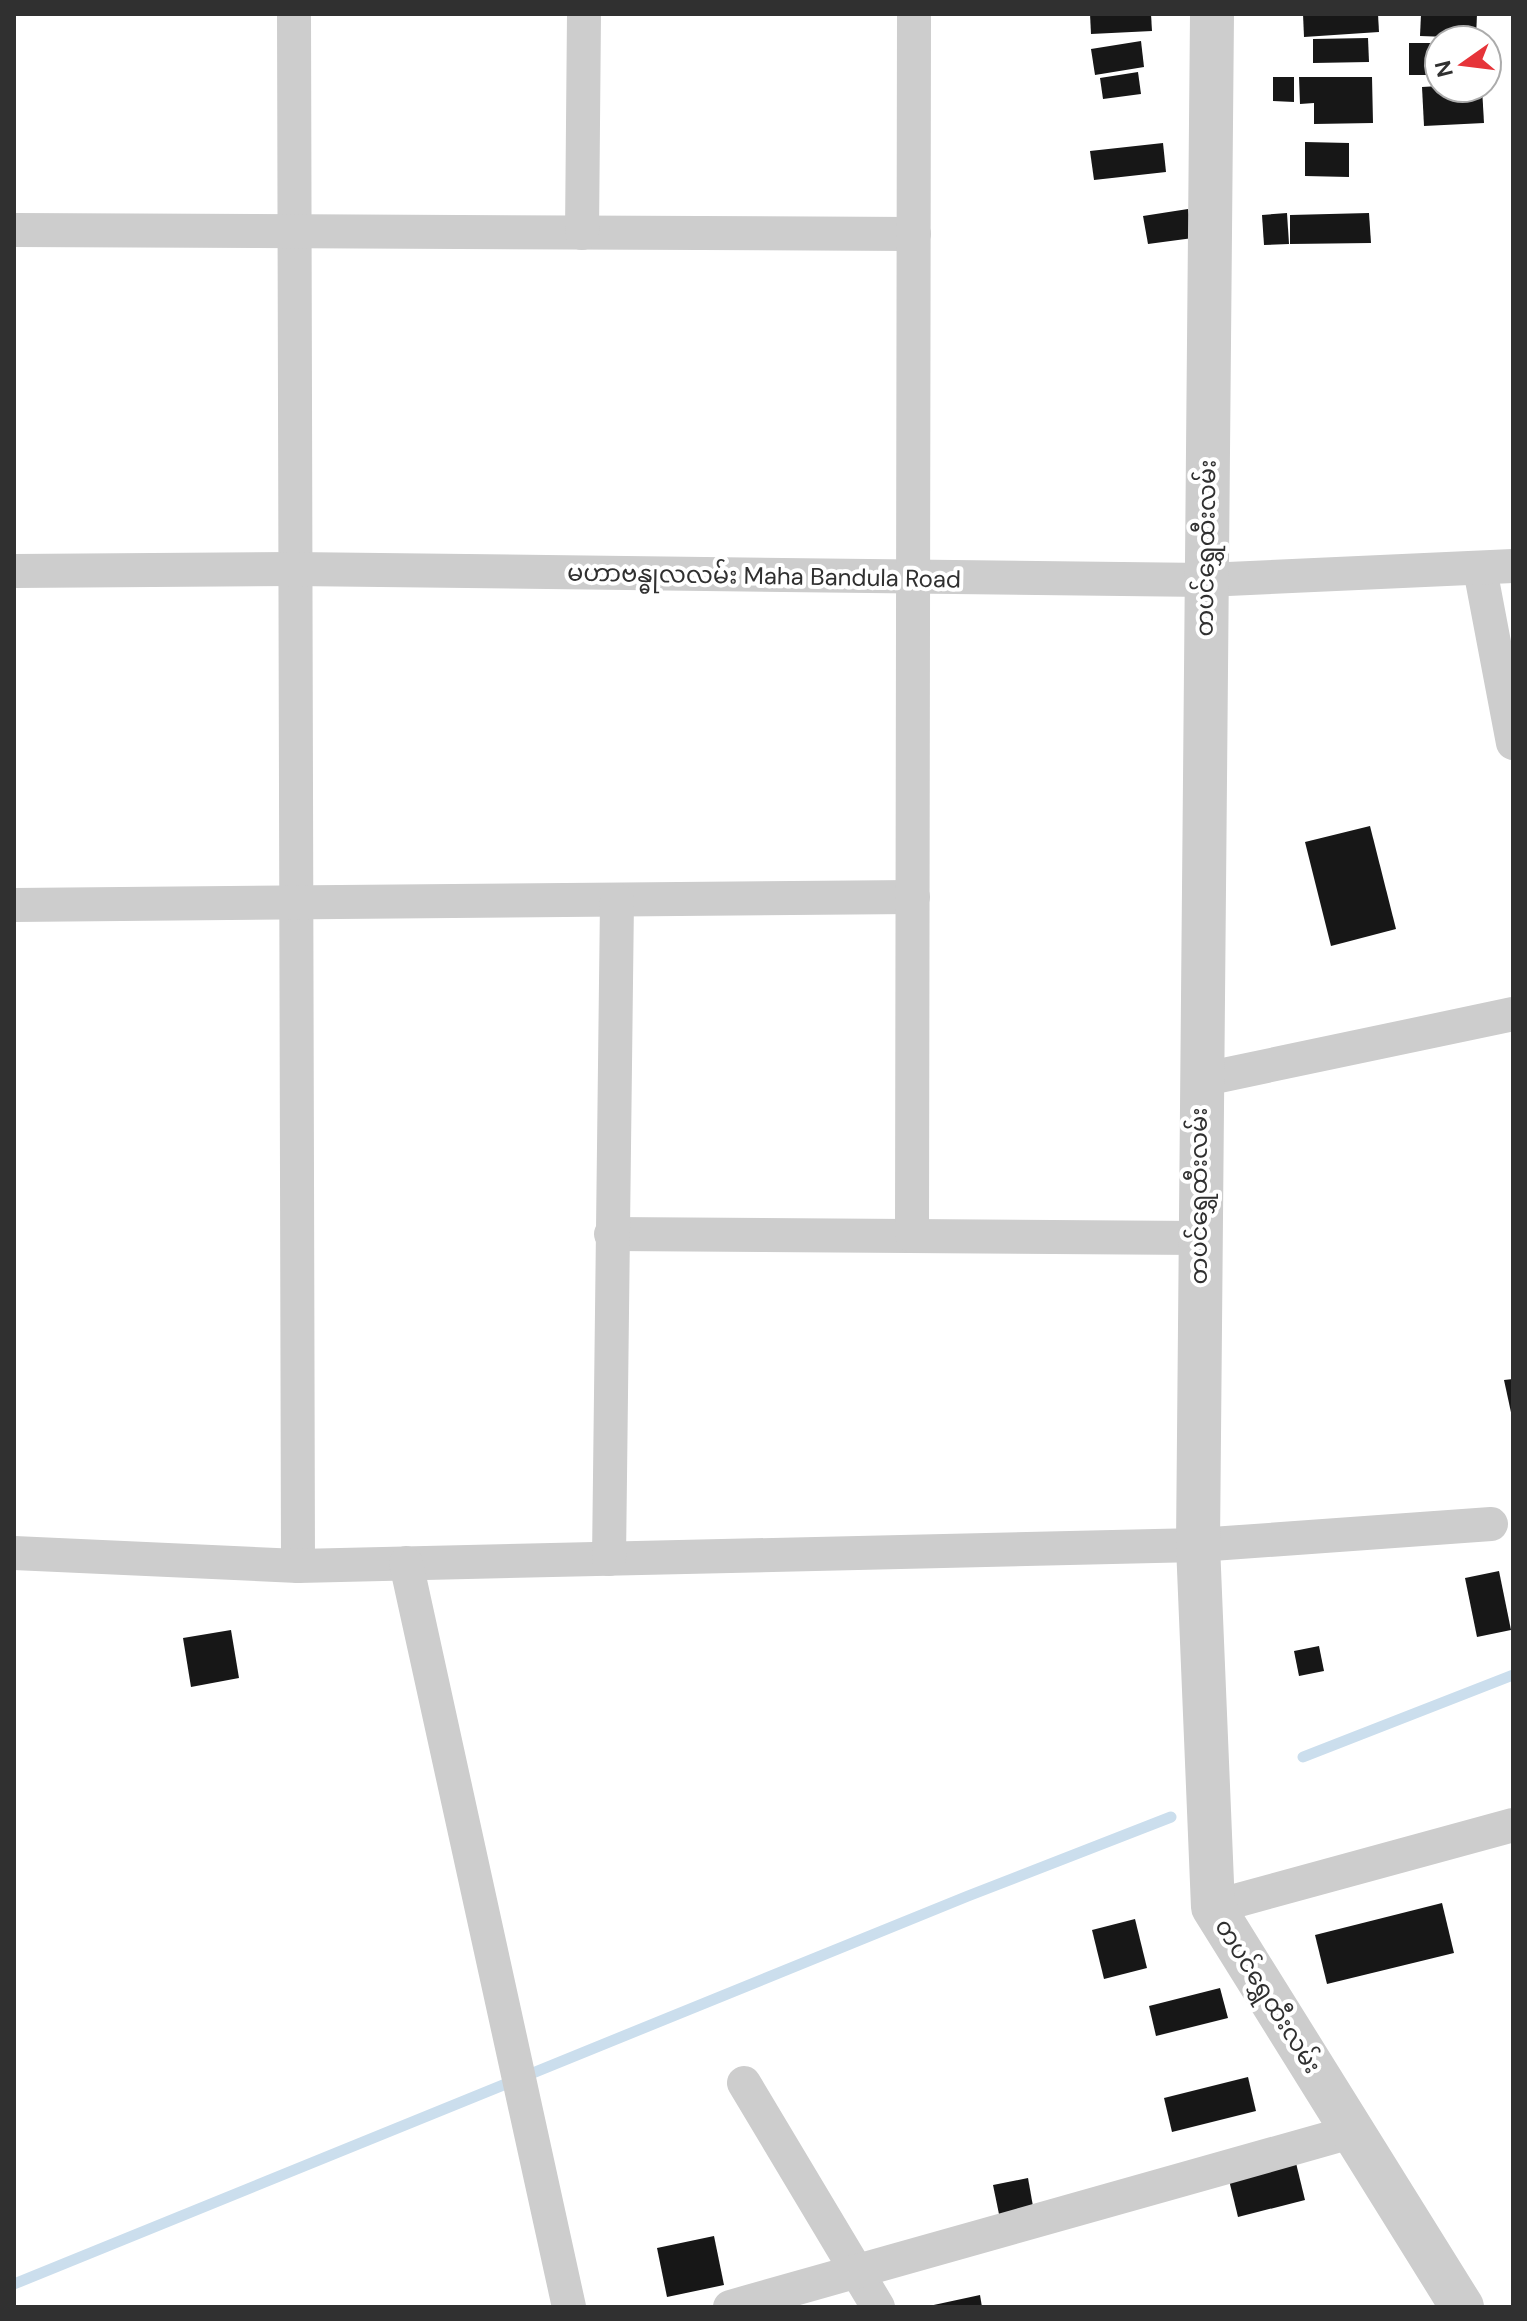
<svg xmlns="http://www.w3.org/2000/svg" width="1527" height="2321" font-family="'DM Sans','Noto Sans Myanmar',sans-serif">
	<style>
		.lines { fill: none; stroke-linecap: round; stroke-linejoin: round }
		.stream { stroke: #cbdeed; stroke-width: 11 }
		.building { fill: #171717 }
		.minor { stroke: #cdcdcd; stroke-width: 34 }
		.tertiary { stroke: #cdcdcd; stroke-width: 44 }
		.labels { text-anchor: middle; stroke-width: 8; stroke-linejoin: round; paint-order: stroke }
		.street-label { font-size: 24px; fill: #303030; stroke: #fff }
	</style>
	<rect width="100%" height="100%" fill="#fff"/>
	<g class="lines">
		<g class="stream">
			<polyline points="1303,1757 1513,1675"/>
			<polyline points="14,2284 968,1896 1171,1817"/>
		</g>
	</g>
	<g class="building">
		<polygon points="1090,14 1151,14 1152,31 1091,34"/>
		<polygon points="1303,14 1378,14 1379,32 1304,37"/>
		<polygon points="1421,14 1477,14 1476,38 1420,36"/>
		<polygon points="1368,38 1369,62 1313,63 1313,39"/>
		<polygon points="1141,41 1144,67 1095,75 1091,49"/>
		<rect x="1409" y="43" width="30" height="32"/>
		<polygon points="1138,72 1141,94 1103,99 1100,78"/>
		<polygon points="1273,77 1294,77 1294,102 1273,101"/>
		<polygon points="1299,77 1372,77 1373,123 1314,124 1314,103 1300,104"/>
		<polygon points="1439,86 1482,88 1484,123 1424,126 1422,87"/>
		<polygon points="1305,142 1349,143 1349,177 1305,176"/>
		<polygon points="1163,143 1166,172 1094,180 1090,151"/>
		<polygon points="1188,209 1193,238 1148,244 1143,216"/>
		<polygon points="1287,213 1289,244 1264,245 1262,215"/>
		<polygon points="1369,213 1371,243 1290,244 1290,215"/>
		<polygon points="1370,826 1396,929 1331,946 1305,842"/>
		<polygon points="1513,1379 1513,1417 1512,1417 1504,1380"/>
		<polygon points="1499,1571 1511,1630 1477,1637 1465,1578"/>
		<polygon points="231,1630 239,1678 191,1687 183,1638"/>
		<polygon points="1319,1646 1324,1671 1299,1676 1294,1651"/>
		<polygon points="1442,1903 1454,1953 1327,1984 1315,1935"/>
		<polygon points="1135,1919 1147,1968 1104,1979 1092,1930"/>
		<polygon points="1220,1988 1228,2018 1156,2036 1149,2006"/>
		<polygon points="1248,2077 1256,2111 1172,2132 1164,2098"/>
		<polygon points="1296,2163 1305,2200 1238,2217 1229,2180"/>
		<polygon points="1028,2178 1034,2212 1000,2219 993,2185"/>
		<polygon points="714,2236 724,2285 667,2297 657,2248"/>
		<polygon points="980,2295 982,2307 929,2307 929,2306"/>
	</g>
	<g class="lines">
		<g class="minor">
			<polyline points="294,14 298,1566"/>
			<polyline points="14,230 914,234"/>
			<polyline points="582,233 584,14"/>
			<polyline points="1480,569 1513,743"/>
			<polyline points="14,571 294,569 1206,580 1513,566"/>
			<polyline points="14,905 913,897"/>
			<polyline points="1200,1080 1513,1014"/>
			<polyline points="611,1234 1200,1238"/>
			<polyline points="912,1235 914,14"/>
			<polyline points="14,1553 298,1566 1198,1545 1491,1524"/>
			<polyline points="609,1559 617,900"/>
			<polyline points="406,1563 569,2307"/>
			<polyline points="1213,1907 1513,1825"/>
			<polyline points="744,2083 878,2307"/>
			<polyline points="730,2307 1351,2132"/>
		</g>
		<polyline class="tertiary" points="1212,14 1198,1545 1213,1907 1462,2307"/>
	</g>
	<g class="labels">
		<g class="street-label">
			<text transform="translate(1206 548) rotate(-89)" y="8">တပင်ရွှေထီးလမ်း</text>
			<text transform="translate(764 576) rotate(1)" y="8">မဟာဗန္ဓုလလမ်း Maha Bandula Road</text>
			<text transform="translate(1199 1196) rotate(-90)" y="8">တပင်ရွှေထီးလမ်း</text>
			<text transform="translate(1268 1996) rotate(58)" y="8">တပင်ရွှေထီးလမ်း</text>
		</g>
	</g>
	<rect width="1527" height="2321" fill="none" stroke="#303030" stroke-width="32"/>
	<g transform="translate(1463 64) rotate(256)"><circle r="38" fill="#ffffff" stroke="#acacac" stroke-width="2"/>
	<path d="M0-6L14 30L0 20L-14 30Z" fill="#e63439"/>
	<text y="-12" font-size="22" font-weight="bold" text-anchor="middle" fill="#303030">N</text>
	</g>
</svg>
